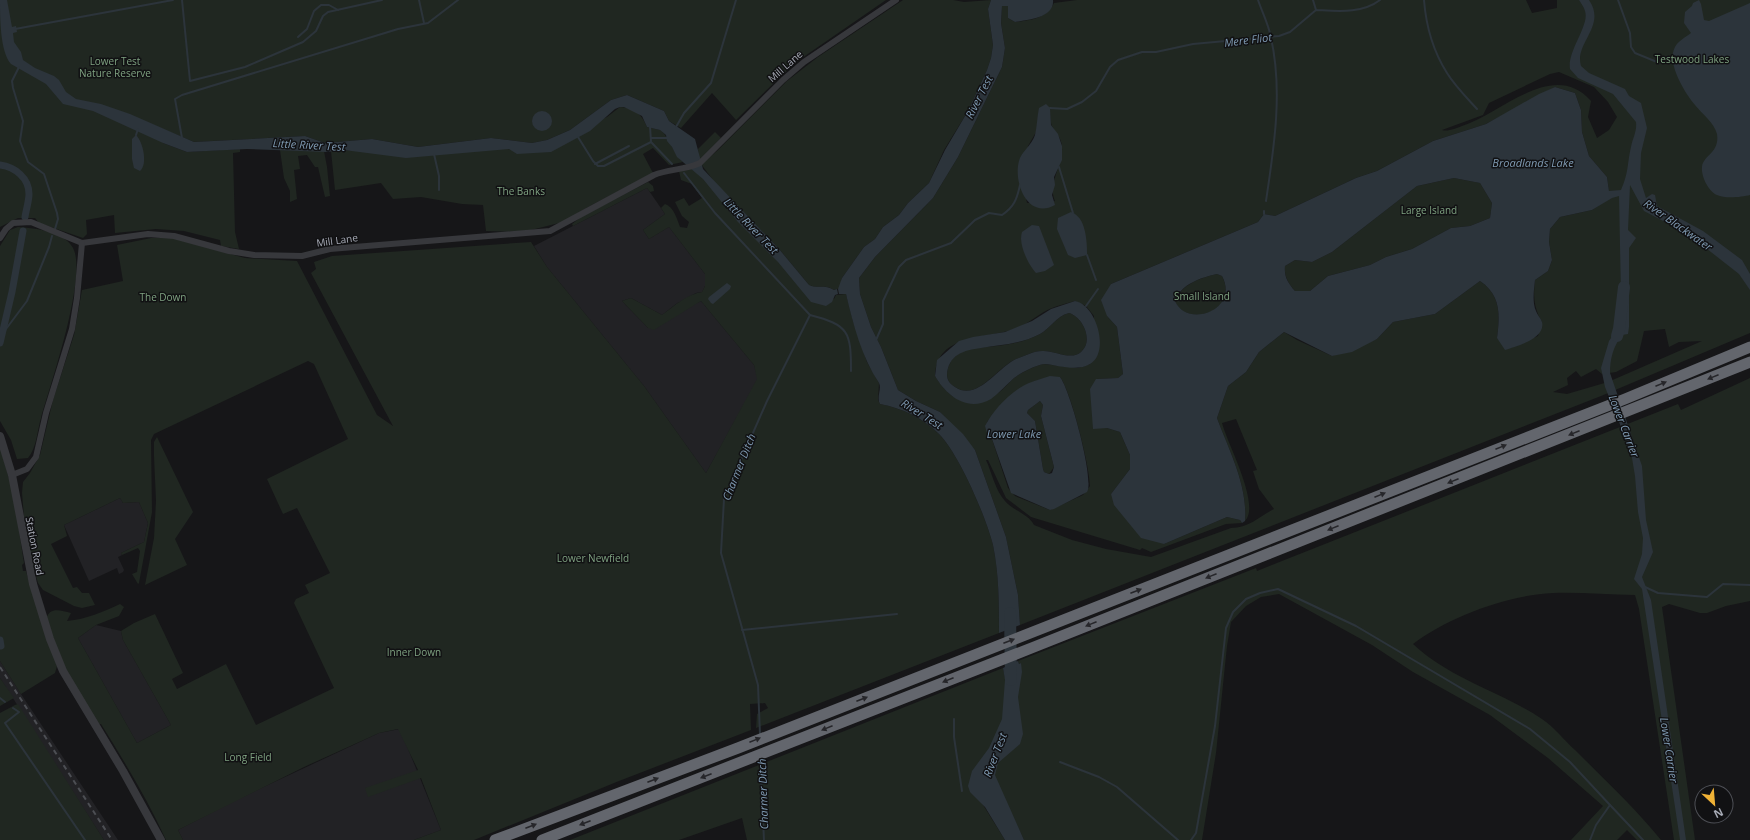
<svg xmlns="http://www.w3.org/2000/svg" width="1750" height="840" font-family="'Open Sans',sans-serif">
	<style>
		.built { fill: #222225 }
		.green { fill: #202721; fill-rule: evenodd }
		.water { fill: #2c343b; fill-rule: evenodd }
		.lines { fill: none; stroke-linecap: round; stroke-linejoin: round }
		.stream { stroke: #2c343b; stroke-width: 2 }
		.canal { stroke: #2c343b; stroke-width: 7 }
		.river { stroke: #2c343b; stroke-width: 12 }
		.minor { stroke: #37383c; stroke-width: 6 }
		.tertiary { stroke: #37383c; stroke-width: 8 }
		.motorway { stroke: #63666d; stroke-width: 11 }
		.rail { stroke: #4c4e53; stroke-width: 2; stroke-dasharray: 5 4; stroke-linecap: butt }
		.oneway { fill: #26262a }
		.labels { text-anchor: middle; stroke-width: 3; stroke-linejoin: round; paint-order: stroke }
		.park-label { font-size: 10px; fill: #7fa281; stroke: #111113 }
		.street-label { font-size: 10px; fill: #a8acb7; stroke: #111113 }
		.water-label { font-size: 11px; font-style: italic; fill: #7f9ab2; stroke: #111113 }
	</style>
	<rect width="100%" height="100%" fill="#161618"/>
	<g class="built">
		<polygon points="647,188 665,214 643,230 649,239 669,227 705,274 705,286 702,292 696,293 676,304 662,315 631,298 622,301 648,328 701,301 754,365 758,379 706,473 644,386 547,267 534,246"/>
		<polygon points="120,498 123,503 139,502 148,523 144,542 121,553 122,555 118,557 124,570 123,572 119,574 117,568 89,581 64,525"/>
		<polygon points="96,625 121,631 123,640 171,725 137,743 78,638"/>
		<polygon points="0,661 21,694 118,840 104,840 0,678"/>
		<polygon points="400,729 441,830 414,840 183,840 178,830 234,801 379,733"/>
	</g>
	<g class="green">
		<polygon points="0,0 886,0 802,58 782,75 736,120 712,93 681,128 669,121 664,111 627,95 611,100 570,130 547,140 532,143 491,138 418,147 372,139 325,143 305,136 194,142 139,119 163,143 187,152 240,149 240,152 233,153 235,232 239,249 221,246 220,240 184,231 156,229 115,233 114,215 86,220 87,234 83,238 39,223 35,218 18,218 0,227"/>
		<path d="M903 0H953L964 2 991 0 988 9 993 45 991 58 987 70 968 111 944 150 929 183 908 203 899 215 883 227 875 239 864 247 842 278 840 288 834 290C826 284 817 289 809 285L779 249 716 184 701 164 717 151 787 81 818 57Z"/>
		<path d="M1077 0H1526L1532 13 1557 8V0H1750V333L1601 396 1020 625 1018 595 1006 537 975 450 940 412 916 401 898 390 881 347 871 327 860 294 859 278 875 257 933 198 958 157 1002 67 1005 48 1001 23 1002 6H1008V18L1015 22C1031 20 1046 19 1054 3ZM1559 72 1594 87 1608 102 1617 117 1609 130 1597 138 1588 117 1591 101C1553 58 1501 114 1462 126 1456 128 1448 132 1442 130L1483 115 1489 103 1550 74ZM1555 87 1575 93 1581 110 1582 132 1589 156 1607 177 1609 191 1612 197 1592 210 1560 217 1550 229 1549 242 1552 260 1548 271 1535 280C1533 296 1534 308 1542 322L1538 336 1514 346 1497 338C1500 315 1501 295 1480 281L1435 314 1393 322 1377 339 1332 356 1297 340 1284 332 1259 352 1246 372 1228 386 1217 418C1229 450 1248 486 1245 521 1261 505 1227 443 1222 423L1236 419 1257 470 1253 471 1259 489 1274 509C1259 517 1249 528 1231 528L1151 557 1106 549 1072 540 1034 525C1029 514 1012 510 1005 501 995 490 992 473 986 460H988L1006 498 1031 517 1140 550 1142 548 1151 552 1226 524 1242 523 1240 520 1227 517 1164 544 1111 494 1130 469V455L1120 432 1107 428 1096 379 1118 378 1123 374 1117 327 1107 316 1111 284 1258 222 1264 214 1275 216 1356 178 1377 171 1433 141 1486 124ZM1050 108C1050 113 1050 121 1052 126 1056 134 1062 138 1062 148 1063 166 1047 183 1055 201L1027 203 1026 198 1028 146ZM1075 301 1086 306 1094 316 1090 364 1078 368 1044 364C1034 366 1022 372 1014 378 1008 383 1004 389 998 393 972 412 950 401 935 376 937 332 987 340 1017 328 1030 323 1039 313 1052 308 1059 305 1068 303 1075 301ZM1665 329 1669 347 1679 342 1702 341 1608 382 1567 394 1553 392 1568 385 1567 378 1576 371 1581 377 1596 369 1602 374 1616 372 1637 361 1644 331ZM1060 377C1071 391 1090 468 1090 486L1083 495 1050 510 1015 496 1008 488 992 439 987 433V422L1010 396Z"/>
		<path d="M620 107C634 108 642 114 647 127 651 128 656 129 660 130 667 133 674 155 683 162L669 165 653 148 643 154 653 173 590 206 563 222 523 232 486 231 483 205 462 204 421 197 393 199 381 183 335 190 331 151 479 145 531 152 607 117Z"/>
		<polygon points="715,132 721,138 699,161 698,149"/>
		<polygon points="280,150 324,151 327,167 330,196 325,197 318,167 315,167 307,155 298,156 300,169 294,170 297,199 290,202 290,191 284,178"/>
		<path d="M697 167 794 276 834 299 836 295 846 294 853 321 867 362 879 383 878 400 880 404C902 408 923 418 939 434 959 454 986 517 993 545 999 573 999 604 999 633L756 728 757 714 768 708 765 703 750 704 751 730 619 781 474 840H414L441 830 421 778 368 797 365 788 418 770 398 729 379 733 304 767 178 830 183 840H166C148 800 124 761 101 724H98L64 669 46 619C50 606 61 611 71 613L67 621C87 619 103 612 120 604L124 607 119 616 96 625 78 638 137 743 171 725 123 640 121 631 134 623 155 614 183 673 172 679 177 689 226 664 256 725 334 688 294 603 296 599 309 593 305 585 330 573 297 508 283 514 267 479 348 439 314 364 308 361 154 434 151 440 152 512 139 583 138 584 132 574 137 572 140 551 138 548 122 555 121 553 144 542 148 523 139 502 123 503 120 498 64 525 67 536 51 544 73 588 77 587 82 593H89L95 605 82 608 74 606 43 590 38 583 26 540 22 493 23 482 30 473 40 455 53 400 74 335 82 290 123 281 117 245 151 238H172L245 258 297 261 377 415 393 426 311 273 316 269 314 262 332 256 531 242 547 267 644 386 706 473 757 379 754 365 701 301 654 330 648 328 622 301 631 298 662 315C674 306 687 294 702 292L705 286V274L669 227 649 239 643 230 665 214 661 208 665 204C674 207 677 219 680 227L687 228 689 222 682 216 675 202 684 198 689 206 702 198 692 184 681 180 679 171Z"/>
		<path d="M1454 178 1480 183 1492 203 1490 218 1470 226 1451 228 1412 249 1386 257 1370 265 1328 276 1310 291H1295C1288 283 1284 276 1285 266L1295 260 1312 262 1332 252 1417 186Z"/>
		<polygon points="648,182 653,186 654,191 650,192 647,188 573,226 572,224 581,217"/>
		<path d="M18 227C35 228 65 232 73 248 88 276 50 386 41 418 37 431 37 447 28 458L17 459 11 440 0 421V246L10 230Z"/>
		<path d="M1217 274 1222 276C1240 310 1188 329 1175 302 1181 284 1200 278 1217 274Z"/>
		<path d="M1069 313C1083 317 1094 341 1081 352 1071 361 1054 350 1042 351 1033 351 1025 356 1016 359 996 368 977 402 955 387 950 384 947 380 947 375 948 358 960 350 975 348 997 346 1019 345 1040 334 1051 328 1056 316 1069 313Z"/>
		<path d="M1750 378V601L1726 606 1707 613H1700L1669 604 1662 607 1695 840H1674L1639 609 1635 595C1608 595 1580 592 1553 593 1508 595 1448 617 1413 644 1450 679 1500 691 1542 719 1554 727 1564 740 1575 750 1604 779 1635 808 1661 840H1637L1627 830 1617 840H1571L1603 806 1548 758 1490 715 1413 672 1372 645 1279 594 1261 597 1246 606 1231 622 1227 646 1216 753 1202 840H1024L997 783 980 800 1005 840H747L742 818 679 840H570L1003 668 1006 682 1021 675V663L1019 664 1018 661 1256 568 1257 571 1678 404 1681 410Z"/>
		<polygon points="1040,401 1043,405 1041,416 1054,467 1049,474 1044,472 1043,469 1035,421 1027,413 1028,410"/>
		<polygon points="157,437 193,512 175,539 187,565 145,585 154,538 156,501 154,456 154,442"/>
		<polygon points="0,446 14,497 23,557 24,563 22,565 23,571 26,571 28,578 57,666 55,673 21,694 0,661"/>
		<polygon points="0,678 14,698 0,706"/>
		<polygon points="18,704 104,840 0,840 0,713 15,705"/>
	</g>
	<g class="water">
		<path d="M0 0H7L12 27 16 26 17 32 13 33 14 42 21 52 23 60 35 68 54 76 59 80 66 92 76 99 101 104 130 114 194 142 305 136 325 143 372 139 418 147 491 138 532 143 547 140 570 130 611 100 627 95 664 111 669 121 695 139 703 169 779 249 809 285C817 289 825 284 834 290L837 289 838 294 835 295 832 302 826 306 811 302 778 262 738 222 703 179 677 157 672 147 667 141 666 135 660 130 647 127 642 116 624 107H620L615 109 590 131 551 152 517 154 509 149 406 158 344 150 326 152 247 149 187 152 163 143 93 111 63 104 46 84 11 64C0 52 0 17 0 0Z"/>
		<path d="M991 0H1053C1055 18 1027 20 1015 22L1008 18V6H1002L1001 23 1005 48 1002 67 958 157 933 198 875 257 859 278 860 294 871 327 881 347 898 390 916 401 940 412 963 434 975 450 1006 537 1018 595 1020 625 999 633C999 604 999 574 993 545 986 517 959 454 939 434 923 418 902 408 880 404 876 397 882 389 879 383 862 358 853 324 846 294H839L838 289 842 278 864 247 875 239 883 227 899 215 908 203 929 183 945 150 968 111 987 70 991 58 993 45 988 9Z"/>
		<path d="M1579 0H1589C1607 26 1574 43 1581 66L1589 73 1625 89 1629 96 1641 103 1647 128 1641 153 1640 179 1646 198 1652 194 1655 195 1657 206 1703 231 1742 260 1750 274V290L1739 274 1688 234 1644 211 1630 185 1628 230 1636 238 1629 248V327L1628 334 1622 335C1613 347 1610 359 1610 373L1642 466 1646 520 1653 552 1642 577 1651 600 1686 840H1680L1642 589 1634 579 1642 554 1643 538 1638 512 1635 476 1631 452 1605 387 1601 368 1609 341 1615 332 1623 312 1621 295 1619 196 1612 198 1592 210 1560 217 1550 229 1549 242 1552 260 1548 271 1535 280C1534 290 1532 302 1536 311 1537 315 1541 318 1542 322 1546 339 1516 346 1505 350L1497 338C1500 315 1501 295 1480 281L1435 314 1393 322 1377 339 1352 352 1332 356 1284 332 1259 352 1246 372 1228 386 1217 418C1229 450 1248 486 1245 521L1242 523 1240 520 1227 517 1164 544 1141 538 1114 505 1111 494 1130 469V455L1120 432 1107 428 1093 429 1090 389 1096 379 1118 378 1123 374 1117 327 1107 316 1101 300 1111 284 1258 222 1264 214 1275 216 1356 178 1377 171 1433 141 1486 124 1539 94 1555 87 1575 93 1581 110 1582 132 1589 156 1607 177 1609 191 1621 190C1629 172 1627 164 1631 147 1633 137 1637 132 1636 122L1613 94 1578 78 1570 69C1567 51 1590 25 1585 11 1584 7 1581 3 1579 0ZM1454 178 1480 183 1492 203 1490 218 1470 226 1451 228 1412 249 1386 257 1370 265 1328 276 1310 291H1295C1288 283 1284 277 1285 266L1295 260 1312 262 1332 252 1417 186ZM1217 274 1222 276C1240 310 1187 329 1175 301 1181 284 1200 278 1217 274Z"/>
		<path d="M1699 0 1701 4 1704 20 1709 21 1750 3V195C1742 197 1725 199 1717 195 1708 191 1701 176 1702 167 1703 155 1720 153 1717 134 1714 122 1702 114 1695 105 1685 93 1666 63 1675 47 1678 41 1686 37 1691 33L1684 23 1685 12 1692 6 1693 3Z"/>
		<path d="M1046 104 1050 108 1051 125 1058 134 1062 146V160L1054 177 1055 185 1052 195 1055 205C1028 220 1013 183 1019 161 1021 152 1032 145 1035 135 1037 127 1037 117 1039 108Z"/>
		<circle cx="542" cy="121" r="10"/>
		<path d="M136 135C143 142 148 164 140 171L134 168 132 159V139Z"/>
		<path d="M1071 212C1086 217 1087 241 1087 255L1075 258 1068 255 1057 229 1058 218Z"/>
		<path d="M1032 225 1039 226 1054 265 1045 271 1036 273C1028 264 1018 244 1022 232Z"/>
		<polygon points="727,283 731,286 730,289 713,304 711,303 708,299 709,297"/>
		<path d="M1075 301C1097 305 1110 353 1090 364 1077 372 1058 365 1044 364 1034 366 1022 372 1014 378 1006 385 999 393 991 399 967 413 946 395 935 376L937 360 959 341 973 337 1005 332 1032 321 1051 309ZM1069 313C1083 317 1094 341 1081 352 1071 361 1054 350 1042 351 1033 351 1025 356 1016 359 997 368 977 402 955 387 950 384 947 380 947 375 948 355 964 350 981 348 1001 345 1021 344 1040 334 1051 328 1056 316 1069 313Z"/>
		<path d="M1050 376 1060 377C1070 389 1095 481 1087 492L1054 509 1050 510 1011 493 992 439 987 433 985 426C994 409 1012 390 1029 383 1036 380 1044 378 1050 376ZM1040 401 1043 405 1041 416 1054 467 1052 473 1049 474 1044 472 1043 469 1035 421 1027 413 1028 410Z"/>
		<polygon points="1018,661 1019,664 1021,663 1022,672 1018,697 1023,734 1020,744 998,763 995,775 1024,840 1005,840 985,807 970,792 968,786 972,771 989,748 1002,719 1005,680 1003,668"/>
	</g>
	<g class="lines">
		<g class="stream">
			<polyline points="182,0 190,81 245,67 303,42 316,31 323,16 328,12 382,0"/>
			<polyline points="419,0 424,23"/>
			<path d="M1258 0C1262 12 1269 25 1271 38 1283 91 1274 148 1266 201"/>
			<polyline points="1313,0 1316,10"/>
			<path d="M1424 0C1426 26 1433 51 1447 73 1455 86 1467 98 1477 109"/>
			<polyline points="1618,0 1630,33 1631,47 1635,53 1657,62"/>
			<polyline points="15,29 173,0"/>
			<polyline points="298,37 307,29 314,11 321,5 329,5 338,10"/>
			<polyline points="19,67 12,81 13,88 23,121 20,141 28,162 44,174 57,213 58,219 55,229"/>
			<path d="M1050 108 1067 109 1082 102 1096 91 1110 67 1118 60 1142 52H1156L1193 44 1279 36 1290 32 1316 10C1337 11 1362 14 1380 0"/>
			<polyline points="650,126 651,142 672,164"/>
			<polyline points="676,127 684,113 711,83 736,0"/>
			<polyline points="136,135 138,129"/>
			<polyline points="578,137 593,161 598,166 604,166 651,142"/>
			<polyline points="182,138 175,99 182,95 398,29 428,23 458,0"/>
			<polyline points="651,138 669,138"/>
			<polyline points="434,154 439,176 439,190"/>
			<polyline points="595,164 629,146"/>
			<polyline points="1059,167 1073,213"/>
			<polyline points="684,173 715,213 810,315 767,401 724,499 721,553 758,685 760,735"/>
			<polyline points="1264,214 1264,211"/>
			<polyline points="1087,255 1096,280"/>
			<polyline points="1086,306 1098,289"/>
			<path d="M810 315C849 325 851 332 851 371"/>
			<polyline points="3,333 27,301 49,247 52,236"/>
			<path d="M876 340 883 324V301L899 267 906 260 951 243 975 220 989 213 1002 215C1014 207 1017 199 1020 185"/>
			<polyline points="1645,587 1658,593 1707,597 1723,584 1750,585"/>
			<polyline points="742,630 897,614"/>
			<polyline points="0,698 5,702"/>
			<polyline points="13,708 19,712 5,723 85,840"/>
			<polyline points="954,719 954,737 962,791"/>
			<polyline points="760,759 764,840"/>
			<polyline points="1060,762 1099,777 1117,787 1178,840"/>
			<polyline points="1610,805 1643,840"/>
			<polyline points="1191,840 1196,833 1215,726 1226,628 1233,612 1246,599 1260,593 1278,589 1356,626 1530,729 1570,762 1610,805 1596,825 1590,840"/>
		</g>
		<g class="canal">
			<path d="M0 165C15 167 29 178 29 194 29 201 26 210 25 217"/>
			<polyline points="0,343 12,292 23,231"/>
			<polyline points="0,640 1,646"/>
		</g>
		<g class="river">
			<polyline points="1617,336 1619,329 1624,287"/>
			<polyline points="1010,613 1011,680"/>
		</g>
		<g class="minor">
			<path d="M0 238 6 229 13 223 31 222 82 243 148 234 174 236 229 251 254 255 302 256 330 249 550 231 654 175C669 169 685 170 700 163L783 80 804 62 896 0"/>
			<polyline points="12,475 27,469 36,457 46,413 72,329 77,298 82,243"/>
		</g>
		<polyline class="tertiary" points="0,436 12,475 33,584 50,639 63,671 123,771 161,840"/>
		<g class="motorway">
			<polyline points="495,840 738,748 1625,399 1750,347"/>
			<polyline points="542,840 1034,647 1750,362"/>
		</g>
		<polyline class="rail" points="0,667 112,840"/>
	</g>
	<defs><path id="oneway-solid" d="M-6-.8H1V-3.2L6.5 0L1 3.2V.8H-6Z"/></defs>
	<g class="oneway">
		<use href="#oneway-solid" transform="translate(1713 377) rotate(158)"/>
		<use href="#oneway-solid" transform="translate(1661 384) rotate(-22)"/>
		<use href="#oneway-solid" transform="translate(1574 433) rotate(158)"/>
		<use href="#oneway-solid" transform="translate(1501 447) rotate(-22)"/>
		<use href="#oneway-solid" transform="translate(1453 481) rotate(158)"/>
		<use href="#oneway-solid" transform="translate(1380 495) rotate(-22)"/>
		<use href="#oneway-solid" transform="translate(1333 528) rotate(158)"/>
		<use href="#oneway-solid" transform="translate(1211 576) rotate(158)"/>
		<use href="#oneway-solid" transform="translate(1136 591) rotate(-21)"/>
		<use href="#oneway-solid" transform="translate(1091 624) rotate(158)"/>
		<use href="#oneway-solid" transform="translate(1009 641) rotate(-21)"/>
		<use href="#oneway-solid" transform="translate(948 680) rotate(158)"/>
		<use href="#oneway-solid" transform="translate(862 699) rotate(-21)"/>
		<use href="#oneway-solid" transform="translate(827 728) rotate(158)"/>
		<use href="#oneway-solid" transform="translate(755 740) rotate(-22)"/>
		<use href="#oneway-solid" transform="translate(706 776) rotate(159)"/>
		<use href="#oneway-solid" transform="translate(653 780) rotate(-21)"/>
		<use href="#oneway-solid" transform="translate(585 823) rotate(159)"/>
		<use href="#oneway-solid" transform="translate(531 826) rotate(-21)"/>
	</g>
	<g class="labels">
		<g class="park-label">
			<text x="1692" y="63">Testwood Lakes</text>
			<text x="115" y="65">Lower Test<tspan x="115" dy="12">Nature Reserve</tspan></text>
			<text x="521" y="195">The Banks</text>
			<text x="1429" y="214">Large Island</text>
			<text x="1202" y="300">Small Island</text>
			<text x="163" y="301">The Down</text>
			<text x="593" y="562">Lower Newfield</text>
			<text x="414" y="656">Inner Down</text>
			<text x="248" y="761">Long Field</text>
		</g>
		<g class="street-label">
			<text transform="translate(785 66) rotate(-41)" y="4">Mill Lane</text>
			<text transform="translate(337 240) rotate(-8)" y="4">Mill Lane</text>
			<text transform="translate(35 546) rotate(79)" y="4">Station Road</text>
		</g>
		<g class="water-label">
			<text transform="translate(1248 40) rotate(-7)" y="4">Mere Fliot</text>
			<text transform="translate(979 97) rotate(-63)" y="4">River Test</text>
			<text transform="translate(309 145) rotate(3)" y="4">Little River Test</text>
			<text x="1533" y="167">Broadlands Lake</text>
			<text transform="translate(1678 225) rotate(35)" y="4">River Blackwater</text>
			<text transform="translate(751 226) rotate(46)" y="4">Little River Test</text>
			<text transform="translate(922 414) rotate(32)" y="4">River Test</text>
			<text transform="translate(1624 426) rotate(69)" y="4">Lower Carrier</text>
			<text x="1014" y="438">Lower Lake</text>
			<text transform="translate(739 467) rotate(-68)" y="4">Charmer Ditch</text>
			<text transform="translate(1669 750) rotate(81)" y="4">Lower Carrier</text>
			<text transform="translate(995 755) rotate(-69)" y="4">River Test</text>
			<text transform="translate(763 794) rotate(-92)" y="4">Charmer Ditch</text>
		</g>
	</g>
	<g transform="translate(1714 804) rotate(154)"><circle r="19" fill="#111113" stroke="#4d4f55"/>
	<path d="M0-3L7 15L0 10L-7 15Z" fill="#f0b236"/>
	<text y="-6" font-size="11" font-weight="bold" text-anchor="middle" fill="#a8acb7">N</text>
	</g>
</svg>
